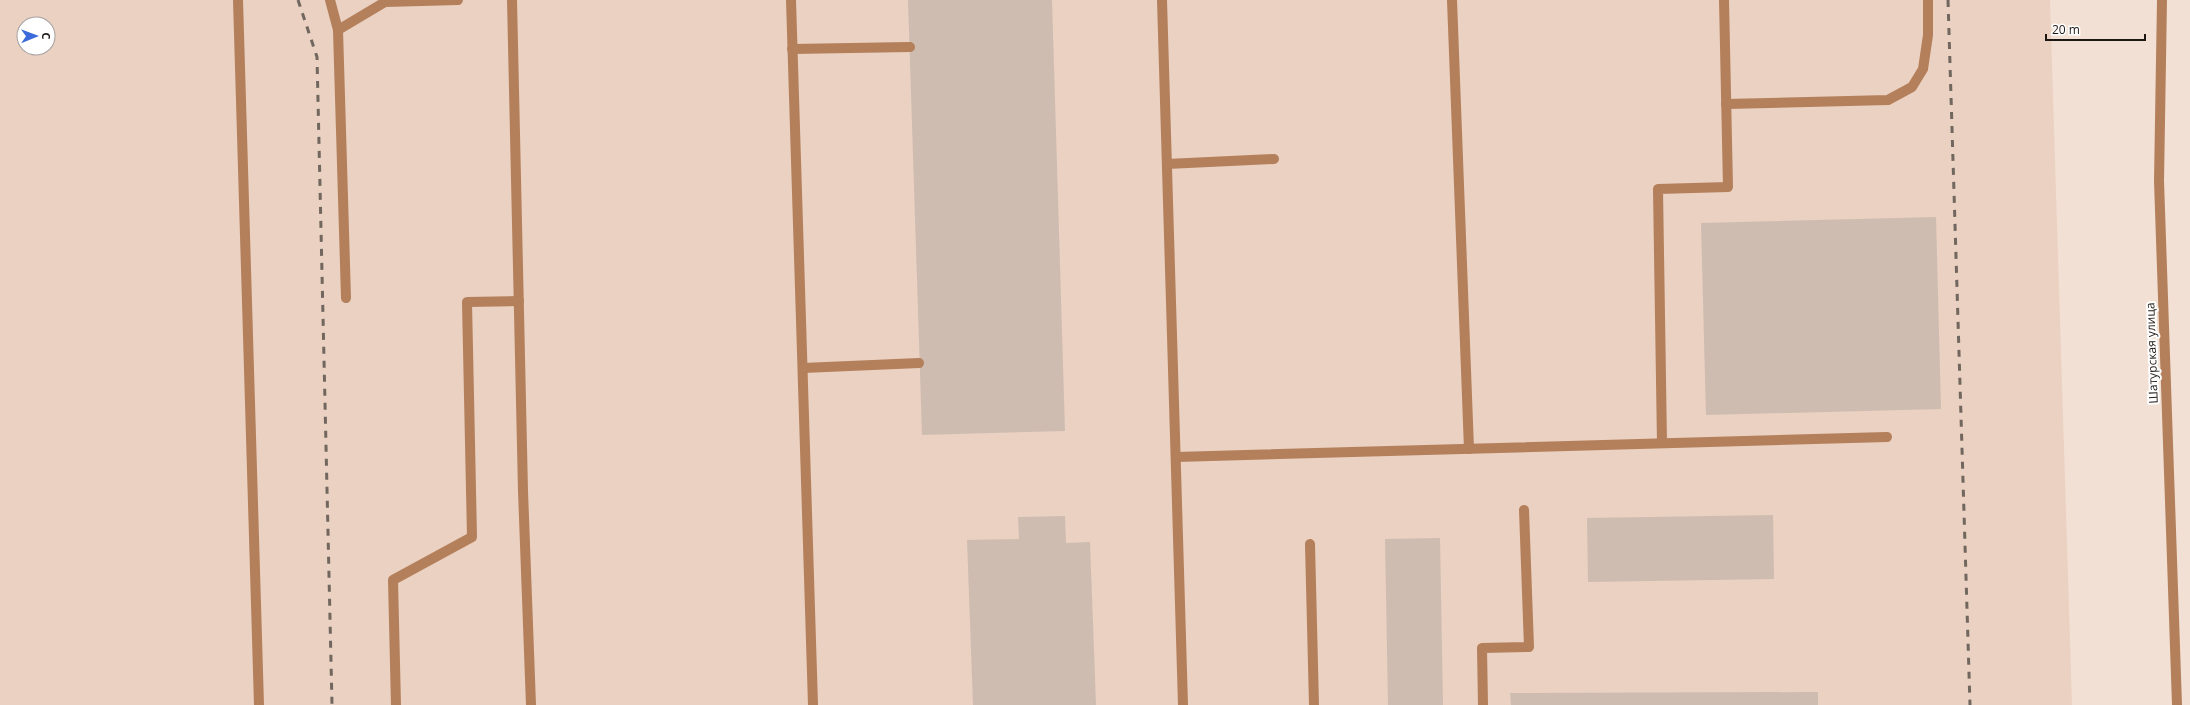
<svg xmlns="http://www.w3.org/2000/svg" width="2190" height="705" font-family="'Open Sans',sans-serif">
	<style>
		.built { fill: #ead1c1; fill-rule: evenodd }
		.building { fill: #cebcb1 }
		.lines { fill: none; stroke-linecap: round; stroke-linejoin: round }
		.minor { stroke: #b47f5b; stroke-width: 10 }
		.rail { stroke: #71675f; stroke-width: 3; stroke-dasharray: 7 7; stroke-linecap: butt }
		.labels { text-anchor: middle; stroke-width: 4; stroke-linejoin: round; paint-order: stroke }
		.street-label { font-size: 12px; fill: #1d1713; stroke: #fff }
	</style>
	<rect width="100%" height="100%" fill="#f2e0d4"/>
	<path class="built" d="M0 0H2050L2072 705H0ZM24 24H48V48H24Z"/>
	<g class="building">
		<polygon points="908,0 1052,0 1065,431 922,435"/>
		<polygon points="1936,217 1941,409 1706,415 1701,223"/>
		<polygon points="1773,515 1774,579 1588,582 1587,518"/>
		<polygon points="1065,516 1066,543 1090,542 1096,705 973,705 967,540 1019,539 1018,517"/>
		<polygon points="1440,538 1443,705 1388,705 1385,539"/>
		<polygon points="1818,692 1818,705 1511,705 1510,693"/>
	</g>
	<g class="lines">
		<g class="minor">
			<polyline points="238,0 259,705"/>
			<polyline points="330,0 338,30 346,298"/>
			<polyline points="512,0 523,491 531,705"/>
			<polyline points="791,0 813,705"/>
			<polyline points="1162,0 1183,705"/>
			<polyline points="1452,0 1469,449"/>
			<polyline points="2162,0 2159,181 2177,705"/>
			<polyline points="338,30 385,2 458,0"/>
			<polyline points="792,49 910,47"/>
			<polyline points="1726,104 1888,100 1912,87 1923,69 1928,35 1928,0"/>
			<polyline points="1167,164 1274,159"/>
			<polyline points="803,368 919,363"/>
			<polyline points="1662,443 1658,189 1728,187 1724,0"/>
			<polyline points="1176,457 1887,437"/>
			<polyline points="1310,544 1314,705"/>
			<polyline points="396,705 393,580 472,537 467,302 519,301"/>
			<polyline points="1483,705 1482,648 1529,647 1524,510"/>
		</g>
		<g class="rail">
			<polyline points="298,0 317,57 332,705"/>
			<polyline points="1948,0 1970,705"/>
		</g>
	</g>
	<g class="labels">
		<g class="street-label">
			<text transform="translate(2152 353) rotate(-92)" y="4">Шатурская улица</text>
		</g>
	</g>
	<g transform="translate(36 36) rotate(89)"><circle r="19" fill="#ffffff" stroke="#a5a2a1"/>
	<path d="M0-3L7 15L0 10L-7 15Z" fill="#3c6ada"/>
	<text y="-6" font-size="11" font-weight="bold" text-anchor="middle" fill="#1d1713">С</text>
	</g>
	<path d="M2046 34v6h99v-6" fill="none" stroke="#1d1713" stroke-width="2"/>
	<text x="2052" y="34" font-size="12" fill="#1d1713" stroke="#ffffff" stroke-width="3" paint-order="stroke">20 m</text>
</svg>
